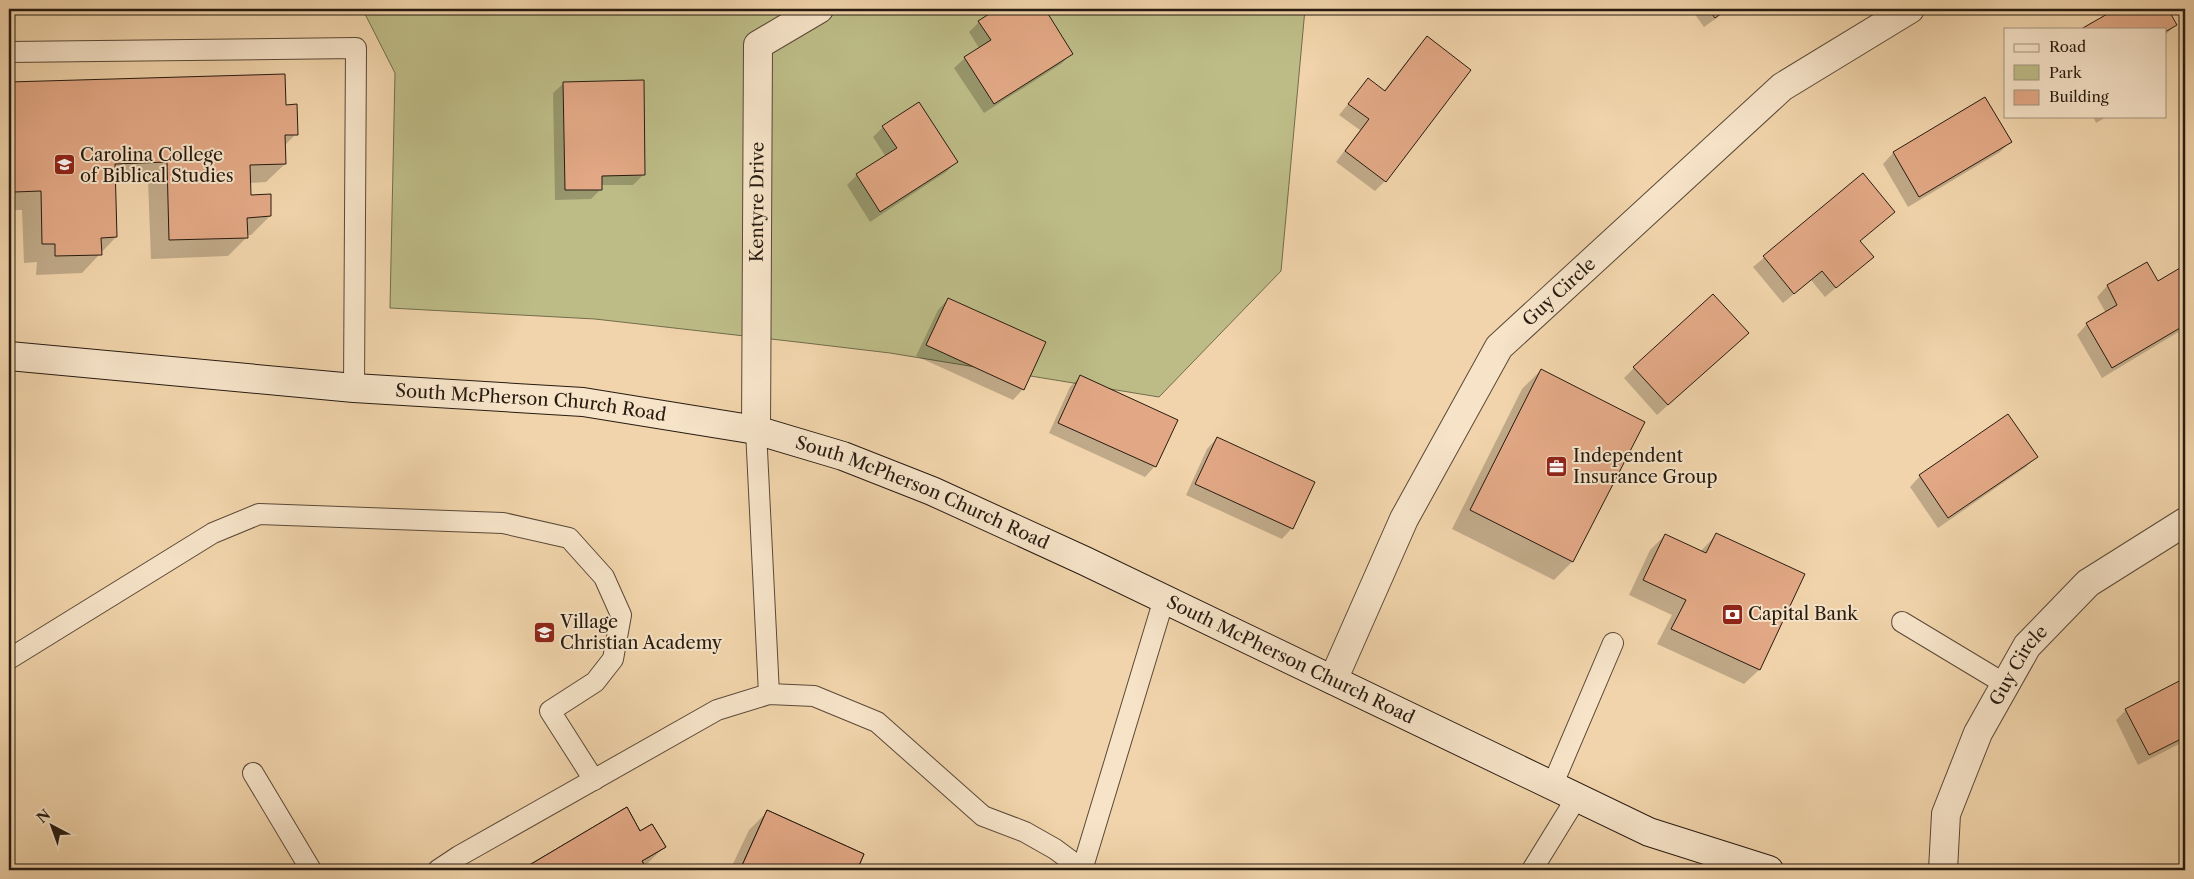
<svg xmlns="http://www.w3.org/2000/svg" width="2194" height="879" font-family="'Libre Caslon Text',serif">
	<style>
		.green { fill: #bdbc87; stroke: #726c4c }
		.shadow { fill: #0003 }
		.building { fill: #e2a885; stroke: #271b10 }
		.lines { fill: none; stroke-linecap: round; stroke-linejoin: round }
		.service-casing { stroke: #5a4937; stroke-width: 22 }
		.minor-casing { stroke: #5a4937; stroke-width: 30 }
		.secondary-casing { stroke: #271b10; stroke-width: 30 }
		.service { stroke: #f6e3c8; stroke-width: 20 }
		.minor { stroke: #f6e3c8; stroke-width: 28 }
		.secondary { stroke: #f6e3c8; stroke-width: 28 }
		.labels { text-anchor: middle; stroke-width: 4; stroke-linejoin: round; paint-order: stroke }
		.poi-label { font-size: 18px; fill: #271b10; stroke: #f6e3c8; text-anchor: start }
		.street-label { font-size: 18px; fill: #271b10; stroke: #f6e3c8 }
	</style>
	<rect width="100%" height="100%" fill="#f1d4ab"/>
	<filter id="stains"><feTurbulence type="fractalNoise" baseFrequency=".004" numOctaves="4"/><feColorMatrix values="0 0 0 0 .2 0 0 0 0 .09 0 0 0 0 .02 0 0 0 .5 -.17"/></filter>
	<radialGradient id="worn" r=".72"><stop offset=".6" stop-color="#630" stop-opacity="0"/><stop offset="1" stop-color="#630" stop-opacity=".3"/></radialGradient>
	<polygon class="green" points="259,9 1305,9 1281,271 1159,397 890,353 806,343 595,319 390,308 395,73 365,14"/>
	<g class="shadow">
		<polygon points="1000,9 1043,9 1071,54 1061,64 984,113 954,68 965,58 979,48 969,32 979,22"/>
		<polygon points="1171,9 1179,9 1173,12"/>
		<polygon points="1691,9 1729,9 1704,27"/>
		<polygon points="2119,9 2167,9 2176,25 2165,35 2165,29 2084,29"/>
		<polygon points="1427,38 1385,181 1375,191 1336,162 1360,130 1339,115 1368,80 1383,92 1417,48"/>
		<polygon points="284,75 285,106 296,134 284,146 285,164 266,182 249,183 250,197 270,216 251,235 247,235 247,237 228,256 151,259 148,180 114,181 116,237 82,273 36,275 37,262 24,263 22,210 9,210 9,84"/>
		<polygon points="564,83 643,175 633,185 601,185 601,189 591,199 555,200 553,93"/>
		<polygon points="1985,99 2010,142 2000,152 1908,207 1883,164 1893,153"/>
		<polygon points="2093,116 2108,116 2096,123"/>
		<polygon points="883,127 956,162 946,172 870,222 847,185 857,175 886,157 873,137"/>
		<polygon points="1863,175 1893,212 1859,242 1872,257 1825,297 1811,280 1783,303 1753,267"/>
		<polygon points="2147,263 2158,282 2185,266 2185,328 2102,378 2077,335 2087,324 2106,313 2097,297 2107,286"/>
		<polygon points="948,299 1023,389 1013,400 916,356 938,310"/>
		<polygon points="1737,343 1657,415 1624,378 1634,368"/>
		<polygon points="1541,370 1643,422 1572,562 1554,580 1452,529 1522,389"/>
		<polygon points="1080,377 1155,466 1145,477 1049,433 1070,387"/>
		<polygon points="1217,438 1292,528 1282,539 1186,495 1207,449"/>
		<polygon points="2036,457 2026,467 1938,528 1910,487 1920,476"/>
		<polygon points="1665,535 1700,552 1716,535 1803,575 1759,670 1744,684 1657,644 1672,615 1629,595 1650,550"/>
		<polygon points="2185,679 2185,741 2138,765 2116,720 2126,710"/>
		<polygon points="626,809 640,832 664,847 644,867 646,870 523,870"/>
		<polygon points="768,811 863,854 855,870 730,870 749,830"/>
	</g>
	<g class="building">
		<polygon points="997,9 1045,9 1073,54 994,104 964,57 991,40 978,21"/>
		<polygon points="1708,9 1727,9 1715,18"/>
		<polygon points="2116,9 2168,9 2177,25 2165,32 2165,29 2081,29"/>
		<polygon points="1427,36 1471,70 1386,182 1345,151 1369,119 1348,104 1368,78 1385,91"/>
		<polygon points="285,74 286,105 297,104 298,135 285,135 286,164 250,165 251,195 271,194 271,216 247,218 248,238 169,240 167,162 115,164 117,237 101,238 102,255 55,256 55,244 42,244 41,191 14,192 14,165 9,165 9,82"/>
		<polygon points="644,80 645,175 602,176 602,190 565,190 563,82"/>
		<polygon points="1985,97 2012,142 1919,197 1893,152"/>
		<polygon points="919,102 958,162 880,212 856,174 897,148 882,126"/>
		<polygon points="1863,173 1895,212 1860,241 1874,257 1836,288 1822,271 1794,294 1763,256"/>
		<polygon points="2147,262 2158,281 2185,265 2185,325 2112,368 2086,323 2117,305 2107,285"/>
		<polygon points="1713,294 1749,333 1668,405 1633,367"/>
		<polygon points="948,298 1046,342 1024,390 926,345"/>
		<polygon points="1541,369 1645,422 1573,562 1470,510"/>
		<polygon points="1080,375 1178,420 1156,467 1058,423"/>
		<polygon points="2008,414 2038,457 1948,518 1919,475"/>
		<polygon points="1217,437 1315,482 1293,529 1195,484"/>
		<polygon points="1716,533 1805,574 1760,670 1671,629 1686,600 1643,580 1665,534 1706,553"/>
		<polygon points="2185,678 2185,737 2149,755 2125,709"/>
		<polygon points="627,807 640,831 652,824 666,847 642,861 647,870 521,870"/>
		<polygon points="627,807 640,831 652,824 666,847 642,861 647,870 521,870"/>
		<polygon points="767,810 864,854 857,870 740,870"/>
		<polygon points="767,810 864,854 857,870 740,870"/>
	</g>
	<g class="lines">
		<defs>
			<g id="service">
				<polyline points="9,52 356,48 354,388"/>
				<polyline points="756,430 769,694"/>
				<polyline points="1902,622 2005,684"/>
				<polyline points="9,659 213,533 259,514 503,523 569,538 604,577 621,615 613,659 595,682 550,711 594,780"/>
				<polyline points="253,773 311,870"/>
				<polyline points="1552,786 1613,643"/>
				<polyline points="438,870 459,856 717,710 769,694 814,696 877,722 983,816 1025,832 1055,849 1082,869"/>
				<polyline points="1082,870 1164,599"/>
				<polyline points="1532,870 1577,797"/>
			</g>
			<g id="minor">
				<path id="s1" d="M756 430 758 45 819 9"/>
				<path id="s2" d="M1333 680 1404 519 1499 347 1782 87 1910 9"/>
				<path id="s3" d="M1943 870 1946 814 1978 733 2027 646 2088 583 2185 522"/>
			</g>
			<g id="secondary">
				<path id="s4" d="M9 356 354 388 583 402 756 430 843 456 932 491 1085 561 1649 832 1769 870"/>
			</g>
		</defs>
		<use href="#service" class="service-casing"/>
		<use href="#minor" class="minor-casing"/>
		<use href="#secondary" class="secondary-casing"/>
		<use href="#service" class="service"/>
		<use href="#minor" class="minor"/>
		<use href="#secondary" class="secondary"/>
	</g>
	<defs>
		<symbol id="university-square" viewBox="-11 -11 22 22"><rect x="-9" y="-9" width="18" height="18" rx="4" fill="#8f2418" stroke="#f6e3c8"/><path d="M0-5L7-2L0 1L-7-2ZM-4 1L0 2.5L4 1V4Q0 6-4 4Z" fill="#fff"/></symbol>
		<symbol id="office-square" viewBox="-11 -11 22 22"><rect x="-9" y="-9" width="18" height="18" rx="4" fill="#8f2418" stroke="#f6e3c8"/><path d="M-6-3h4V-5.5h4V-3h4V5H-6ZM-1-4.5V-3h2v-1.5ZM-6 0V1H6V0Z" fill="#fff"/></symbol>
		<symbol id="bank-square" viewBox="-11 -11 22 22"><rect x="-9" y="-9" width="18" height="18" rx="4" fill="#8f2418" stroke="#f6e3c8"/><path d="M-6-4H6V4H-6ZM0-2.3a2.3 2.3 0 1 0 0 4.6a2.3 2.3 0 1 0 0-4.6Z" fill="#fff"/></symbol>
		<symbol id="school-square" viewBox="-11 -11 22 22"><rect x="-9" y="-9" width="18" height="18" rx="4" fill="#8f2418" stroke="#f6e3c8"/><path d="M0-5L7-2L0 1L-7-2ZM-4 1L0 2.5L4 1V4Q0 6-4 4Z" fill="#fff"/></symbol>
	</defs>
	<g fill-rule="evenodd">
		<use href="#university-square" x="52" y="152" width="25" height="25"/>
		<use href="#office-square" x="1544" y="454" width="25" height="25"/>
		<use href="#bank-square" x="1720" y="602" width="25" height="25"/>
		<use href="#school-square" x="532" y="620" width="25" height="25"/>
	</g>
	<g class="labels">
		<g class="poi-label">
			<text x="80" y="161">Carolina College<tspan x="80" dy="21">of Biblical Studies</tspan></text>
			<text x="1573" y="462">Independent<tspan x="1573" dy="21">Insurance Group</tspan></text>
			<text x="1748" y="620">Capital Bank</text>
			<text x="560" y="628">Village<tspan x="560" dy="21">Christian Academy</tspan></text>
		</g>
		<g class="street-label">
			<text dy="6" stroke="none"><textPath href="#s1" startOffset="228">Kentyre Drive</textPath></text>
			<text dy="6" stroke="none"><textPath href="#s2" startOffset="454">Guy Circle</textPath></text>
			<text dy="6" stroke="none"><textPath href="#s4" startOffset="524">South McPherson Church Road</textPath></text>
			<text dy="6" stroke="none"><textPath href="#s4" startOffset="929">South McPherson Church Road</textPath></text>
			<text dy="6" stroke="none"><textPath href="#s4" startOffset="1334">South McPherson Church Road</textPath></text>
			<text dy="6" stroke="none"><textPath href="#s3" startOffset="222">Guy Circle</textPath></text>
		</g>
	</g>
	<rect width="2194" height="879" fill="none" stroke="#f1d4ab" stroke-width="30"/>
	<rect x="10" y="10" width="2174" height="859" fill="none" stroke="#271b10" stroke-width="2.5"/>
	<rect x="15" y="15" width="2164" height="849" fill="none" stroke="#271b10"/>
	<rect x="2004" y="28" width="162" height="90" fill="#f6e3c8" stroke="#a3937e"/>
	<rect x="2014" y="44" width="25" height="8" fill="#f6e3c8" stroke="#a3937e"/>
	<text x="2049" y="52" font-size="15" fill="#271b10">Road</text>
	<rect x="2014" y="65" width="25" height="15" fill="#bdbc87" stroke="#a3937e"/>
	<text x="2049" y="78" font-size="15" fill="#271b10">Park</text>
	<rect x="2014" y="90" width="25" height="15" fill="#e2a885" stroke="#a3937e"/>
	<text x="2049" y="102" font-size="15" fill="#271b10">Building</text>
	<g transform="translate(52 826) rotate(319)" stroke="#f6e3c8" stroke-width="4" paint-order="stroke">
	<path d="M0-4L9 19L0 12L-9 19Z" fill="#271b10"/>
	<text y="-8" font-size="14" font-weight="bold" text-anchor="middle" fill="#271b10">N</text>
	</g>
	<rect width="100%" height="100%" filter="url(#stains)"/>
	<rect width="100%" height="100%" fill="url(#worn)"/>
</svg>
